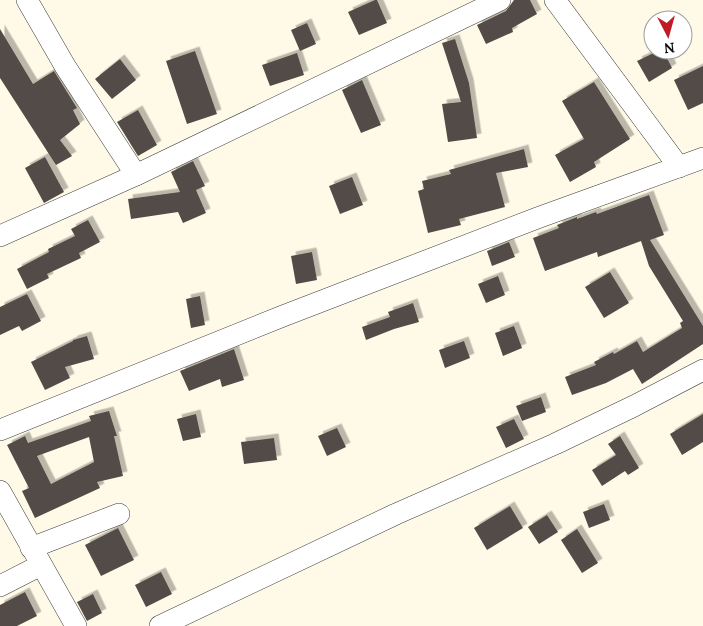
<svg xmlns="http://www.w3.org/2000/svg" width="703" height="626" font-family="Lora,serif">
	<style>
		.building { fill: #534b46; fill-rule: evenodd; filter: url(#shadow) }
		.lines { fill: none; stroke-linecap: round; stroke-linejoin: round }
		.minor-casing { stroke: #3d3d3d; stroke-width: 22 }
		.minor { stroke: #fff; stroke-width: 21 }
	</style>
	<defs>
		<filter id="shadow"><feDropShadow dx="4.5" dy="-4.5" stdDeviation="0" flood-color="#0004"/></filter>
	</defs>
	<rect width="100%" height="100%" fill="#fffae7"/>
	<g class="building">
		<polygon points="375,0 377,0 387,23 359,35 348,12"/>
		<polygon points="514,0 530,0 537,14 512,28 513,32 486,44 477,25 506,11"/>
		<polygon points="307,23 316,44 300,51 291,30"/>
		<polygon points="0,29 33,84 54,71 77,108 73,110 80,124 60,140 72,156 56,165 0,78"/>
		<polygon points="455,39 469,83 477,138 448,142 442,104 461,102 442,43"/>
		<polygon points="660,50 663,50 672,68 649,82 637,61"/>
		<polygon points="195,51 217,114 187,124 166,61"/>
		<polygon points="297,53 304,75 270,86 262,65"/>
		<polygon points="120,59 136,80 112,99 95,79"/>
		<polygon points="703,66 703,103 688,110 674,80"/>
		<polygon points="362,80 381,125 361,133 342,90"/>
		<polygon points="594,82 630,139 594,162 596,167 570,182 555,155 584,139 562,101"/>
		<polygon points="138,110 157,145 138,156 117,122"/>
		<polygon points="524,149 528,167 496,173 505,207 459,219 461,225 428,233 418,191 424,189 422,181 451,174 449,170"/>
		<polygon points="45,157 64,192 44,203 25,168"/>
		<polygon points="193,161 205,186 196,190 206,213 183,223 178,212 131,219 128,199 180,192 171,172"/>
		<polygon points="352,177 363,205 340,214 329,186"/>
		<polygon points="649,195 664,235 650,240 703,326 703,344 642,384 633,369 606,383 572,395 565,377 596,365 594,362 613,352 614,354 637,341 643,352 682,328 680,323 683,321 649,266 641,241 598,257 597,252 545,271 533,238 559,228 557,225 577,217 577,219 596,212 597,214"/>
		<polygon points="88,220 100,242 79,253 81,258 47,274 49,278 27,289 17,269 49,252 48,249 75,236 71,229"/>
		<polygon points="509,242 515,257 492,266 487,251"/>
		<polygon points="312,252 317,280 296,284 291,256"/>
		<polygon points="610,272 629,303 604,318 585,287"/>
		<polygon points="498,276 505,295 486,303 478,284"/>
		<polygon points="27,294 41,321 22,331 19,326 0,335 0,307"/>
		<polygon points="200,296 205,325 191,328 186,299"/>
		<polygon points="413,303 419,322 394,329 366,340 362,327 390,317 388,312"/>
		<polygon points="514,326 522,348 503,356 495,333"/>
		<polygon points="87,336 94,359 65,367 70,378 45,390 31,362 73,341 73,340"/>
		<polygon points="464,341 470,358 445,368 439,350"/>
		<polygon points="234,349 244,380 222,387 220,379 189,391 180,371"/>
		<polygon points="541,397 546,412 522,421 516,406"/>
		<path d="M109 411 117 436H114L123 476 97 482 100 488 35 518 22 491 29 488 7 445 25 436 28 443 91 421 89 416ZM89 437 94 462 51 484 37 456Z"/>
		<polygon points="196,414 201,437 183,441 177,419"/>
		<polygon points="703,414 703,442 682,455 670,434"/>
		<polygon points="514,419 524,439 506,448 496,427"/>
		<polygon points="337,428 346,447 327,456 318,436"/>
		<polygon points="620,436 639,468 628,475 625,471 602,486 592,470 616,455 608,444"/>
		<polygon points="274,438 277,460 244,464 241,442"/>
		<polygon points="604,504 610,520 589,528 583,512"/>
		<polygon points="510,506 523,528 487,550 474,528"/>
		<polygon points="547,515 558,532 539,544 528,527"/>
		<polygon points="118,528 134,560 101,576 85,545"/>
		<polygon points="577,529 598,563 582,573 561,540"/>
		<polygon points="161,572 172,594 146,607 135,585"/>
		<polygon points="25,592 37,616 17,626 0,626 0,605"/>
		<polygon points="93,594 102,613 87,621 77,602"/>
	</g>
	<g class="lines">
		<defs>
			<g id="minor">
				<polyline points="27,0 65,66 136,175"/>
				<polyline points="555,0 679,167"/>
				<polyline points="0,236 136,175 500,0"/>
				<polyline points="0,430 283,316 540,217 703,158"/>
				<polyline points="0,491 76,626"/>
				<polyline points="31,548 119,514"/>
				<polyline points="0,586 41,565"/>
				<polyline points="160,626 396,514 555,444 634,406 703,370"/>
			</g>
		</defs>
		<use href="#minor" class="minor-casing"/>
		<use href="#minor" class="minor"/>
	</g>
	<g transform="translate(668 35) rotate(174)"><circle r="24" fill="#ffffff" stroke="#9d9d9d"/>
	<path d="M0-4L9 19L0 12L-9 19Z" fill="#bf1d23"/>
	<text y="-8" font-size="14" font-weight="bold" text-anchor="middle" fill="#0a0a0a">N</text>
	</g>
</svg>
